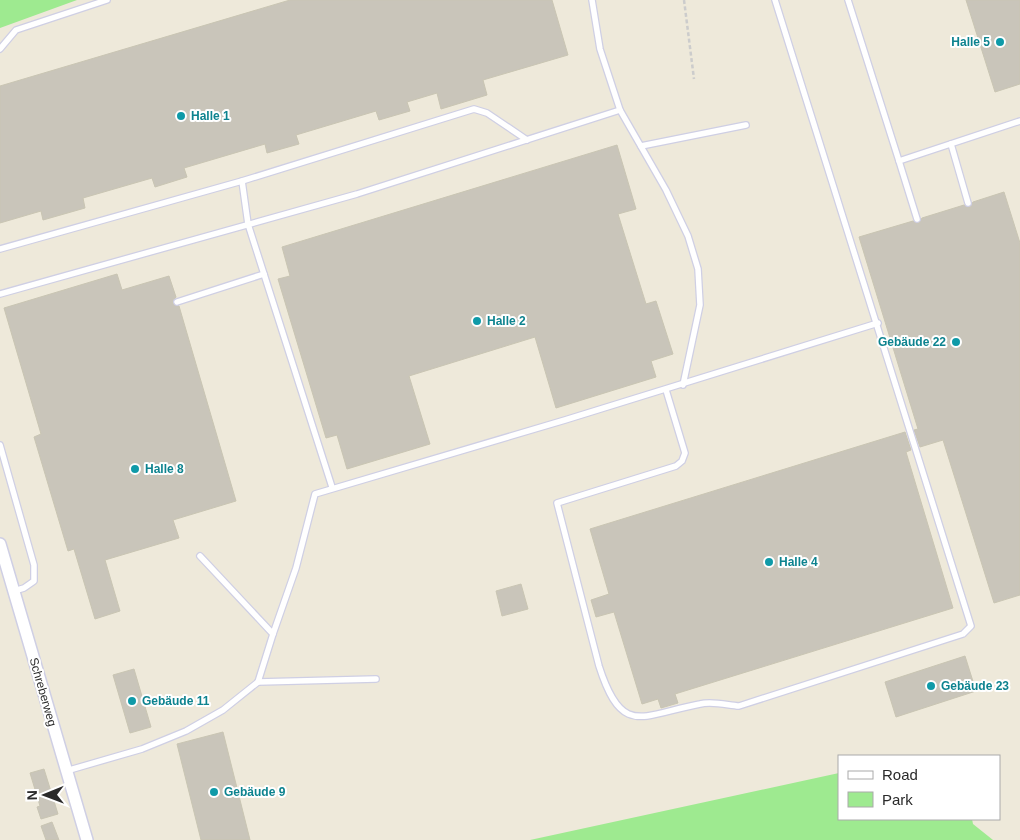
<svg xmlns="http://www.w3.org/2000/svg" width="1020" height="840" font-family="Helvetica,sans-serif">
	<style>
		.green { fill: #9eea90 }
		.building { fill: #c9c5ba; stroke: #c9c5b3 }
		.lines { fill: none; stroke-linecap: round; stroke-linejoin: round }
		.service-casing { stroke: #cfcfe4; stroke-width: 8 }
		.minor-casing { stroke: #cfcfe4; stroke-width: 14 }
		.path { stroke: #ccc; stroke-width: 2.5; stroke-dasharray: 4 2.5; stroke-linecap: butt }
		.service { stroke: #fff; stroke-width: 5.5 }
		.minor { stroke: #fff; stroke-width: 11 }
		.culture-dot { fill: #0f9aa8; stroke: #fff; stroke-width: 2 }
		.labels { text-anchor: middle; stroke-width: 4; stroke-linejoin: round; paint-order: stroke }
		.culture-label { font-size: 12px; font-weight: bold; fill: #0d838f; stroke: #fff; text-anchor: start }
		.street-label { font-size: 12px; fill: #2a2a2a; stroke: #fff }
	</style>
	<rect width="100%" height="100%" fill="#eee9da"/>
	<g class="green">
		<polygon points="0,0 77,0 0,28"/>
		<polygon points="839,773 839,819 972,819 973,824 993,840 530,840"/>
	</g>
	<g class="building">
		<polygon points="290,0 552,0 568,55 483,80 487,95 441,109 437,93 407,102 410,111 379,120 376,111 296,135 299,144 267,153 265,144 184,168 187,177 155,187 152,178 83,198 85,208 43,220 41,211 0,223 0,86"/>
		<polygon points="966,0 1020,0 1020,84 995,92"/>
		<polygon points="617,145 636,209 618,214 646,304 656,301 673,354 651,361 656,377 556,408 535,337 409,376 430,444 347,469 337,435 326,438 278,279 290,276 282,247"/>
		<polygon points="1004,192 1020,243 1020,595 994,603 943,440 920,447 914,430 918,429 859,237 913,221 919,223 922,218 964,205 970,207 973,202"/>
		<polygon points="117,274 122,290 169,276 176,297 172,303 179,306 236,501 173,520 179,538 105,560 120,611 95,619 74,549 68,551 34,437 41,434 4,308"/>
		<polygon points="905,432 911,450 906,452 953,608 675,694 678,703 661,708 658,699 642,704 614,612 596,617 591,600 609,594 590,529"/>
		<polygon points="521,584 528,609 502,616 496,591"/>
		<polygon points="965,656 976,691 896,717 885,682"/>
		<polygon points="134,669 151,727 130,733 113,675"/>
		<polygon points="223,732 250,840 201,840 177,744"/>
		<polygon points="44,769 58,814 41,819 37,807 40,806 30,773"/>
		<polygon points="52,822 59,840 46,840 41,826"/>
	</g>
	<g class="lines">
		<defs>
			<g id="service">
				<polyline points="592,0 600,49 620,110 666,190 688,236 698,269 700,305 683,385"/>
				<polyline points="848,0 899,161 1020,121"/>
				<polyline points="0,49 16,30 107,0"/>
				<polyline points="951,144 968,203"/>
				<polyline points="641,146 746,125"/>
				<polyline points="899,161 917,219"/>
				<polyline points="242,181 248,224 332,487"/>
				<polyline points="0,249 242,181 474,109 487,113 527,140"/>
				<polyline points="0,294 357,194 620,110"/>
				<polyline points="177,302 264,274"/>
				<path d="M666 390 685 453 682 461 676 466 557 503 599 666C622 738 642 715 700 704 712 701 727 705 739 706L963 634 971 626 775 0"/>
				<polyline points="0,445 34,565 34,581 24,588 14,591"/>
				<polyline points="273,634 296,568 315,494 565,420 878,323"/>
				<polyline points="258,682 376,679"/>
				<polyline points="66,771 142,749 186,731 223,710 258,682 273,634 200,556"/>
			</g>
			<polyline id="minor" points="0,544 87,840"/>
		</defs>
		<use href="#service" class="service-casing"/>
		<use href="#minor" class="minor-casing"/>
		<polyline class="path" points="684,0 694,79"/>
		<use href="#service" class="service"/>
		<use href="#minor" class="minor"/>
	</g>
	<g class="culture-dot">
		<circle cx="1000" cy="42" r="5"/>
		<circle cx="181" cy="116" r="5"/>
		<circle cx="477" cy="321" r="5"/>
		<circle cx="956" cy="342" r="5"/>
		<circle cx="135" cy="469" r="5"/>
		<circle cx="769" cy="562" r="5"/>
		<circle cx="931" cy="686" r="5"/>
		<circle cx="132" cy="701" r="5"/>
		<circle cx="214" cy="792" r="5"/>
	</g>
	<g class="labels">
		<g class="culture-label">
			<text x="990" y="46" text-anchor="end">Halle 5</text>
			<text x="191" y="120">Halle 1</text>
			<text x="487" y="325">Halle 2</text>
			<text x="946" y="346" text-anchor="end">Gebäude 22</text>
			<text x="145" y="473">Halle 8</text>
			<text x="779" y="566">Halle 4</text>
			<text x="941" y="690">Gebäude 23</text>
			<text x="142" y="705">Gebäude 11</text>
			<text x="224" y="796">Gebäude 9</text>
		</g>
		<g class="street-label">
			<text transform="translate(43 692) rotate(74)" y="4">Schreberweg</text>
		</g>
	</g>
	<rect x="838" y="755" width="162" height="65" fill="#ffffff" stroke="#aaaaaa"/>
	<rect x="848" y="771" width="25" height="8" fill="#ffffff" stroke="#aaaaaa"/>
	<text x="882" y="780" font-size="15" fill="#2a2a2a">Road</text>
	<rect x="848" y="792" width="25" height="15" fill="#9eea90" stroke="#aaaaaa"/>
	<text x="882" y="805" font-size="15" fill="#2a2a2a">Park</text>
	<g transform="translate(45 795) rotate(269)" stroke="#ffffff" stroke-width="4" paint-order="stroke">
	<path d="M0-4L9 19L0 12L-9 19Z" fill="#2a2a2a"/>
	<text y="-8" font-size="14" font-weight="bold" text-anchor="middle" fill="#2a2a2a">N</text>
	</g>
</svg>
